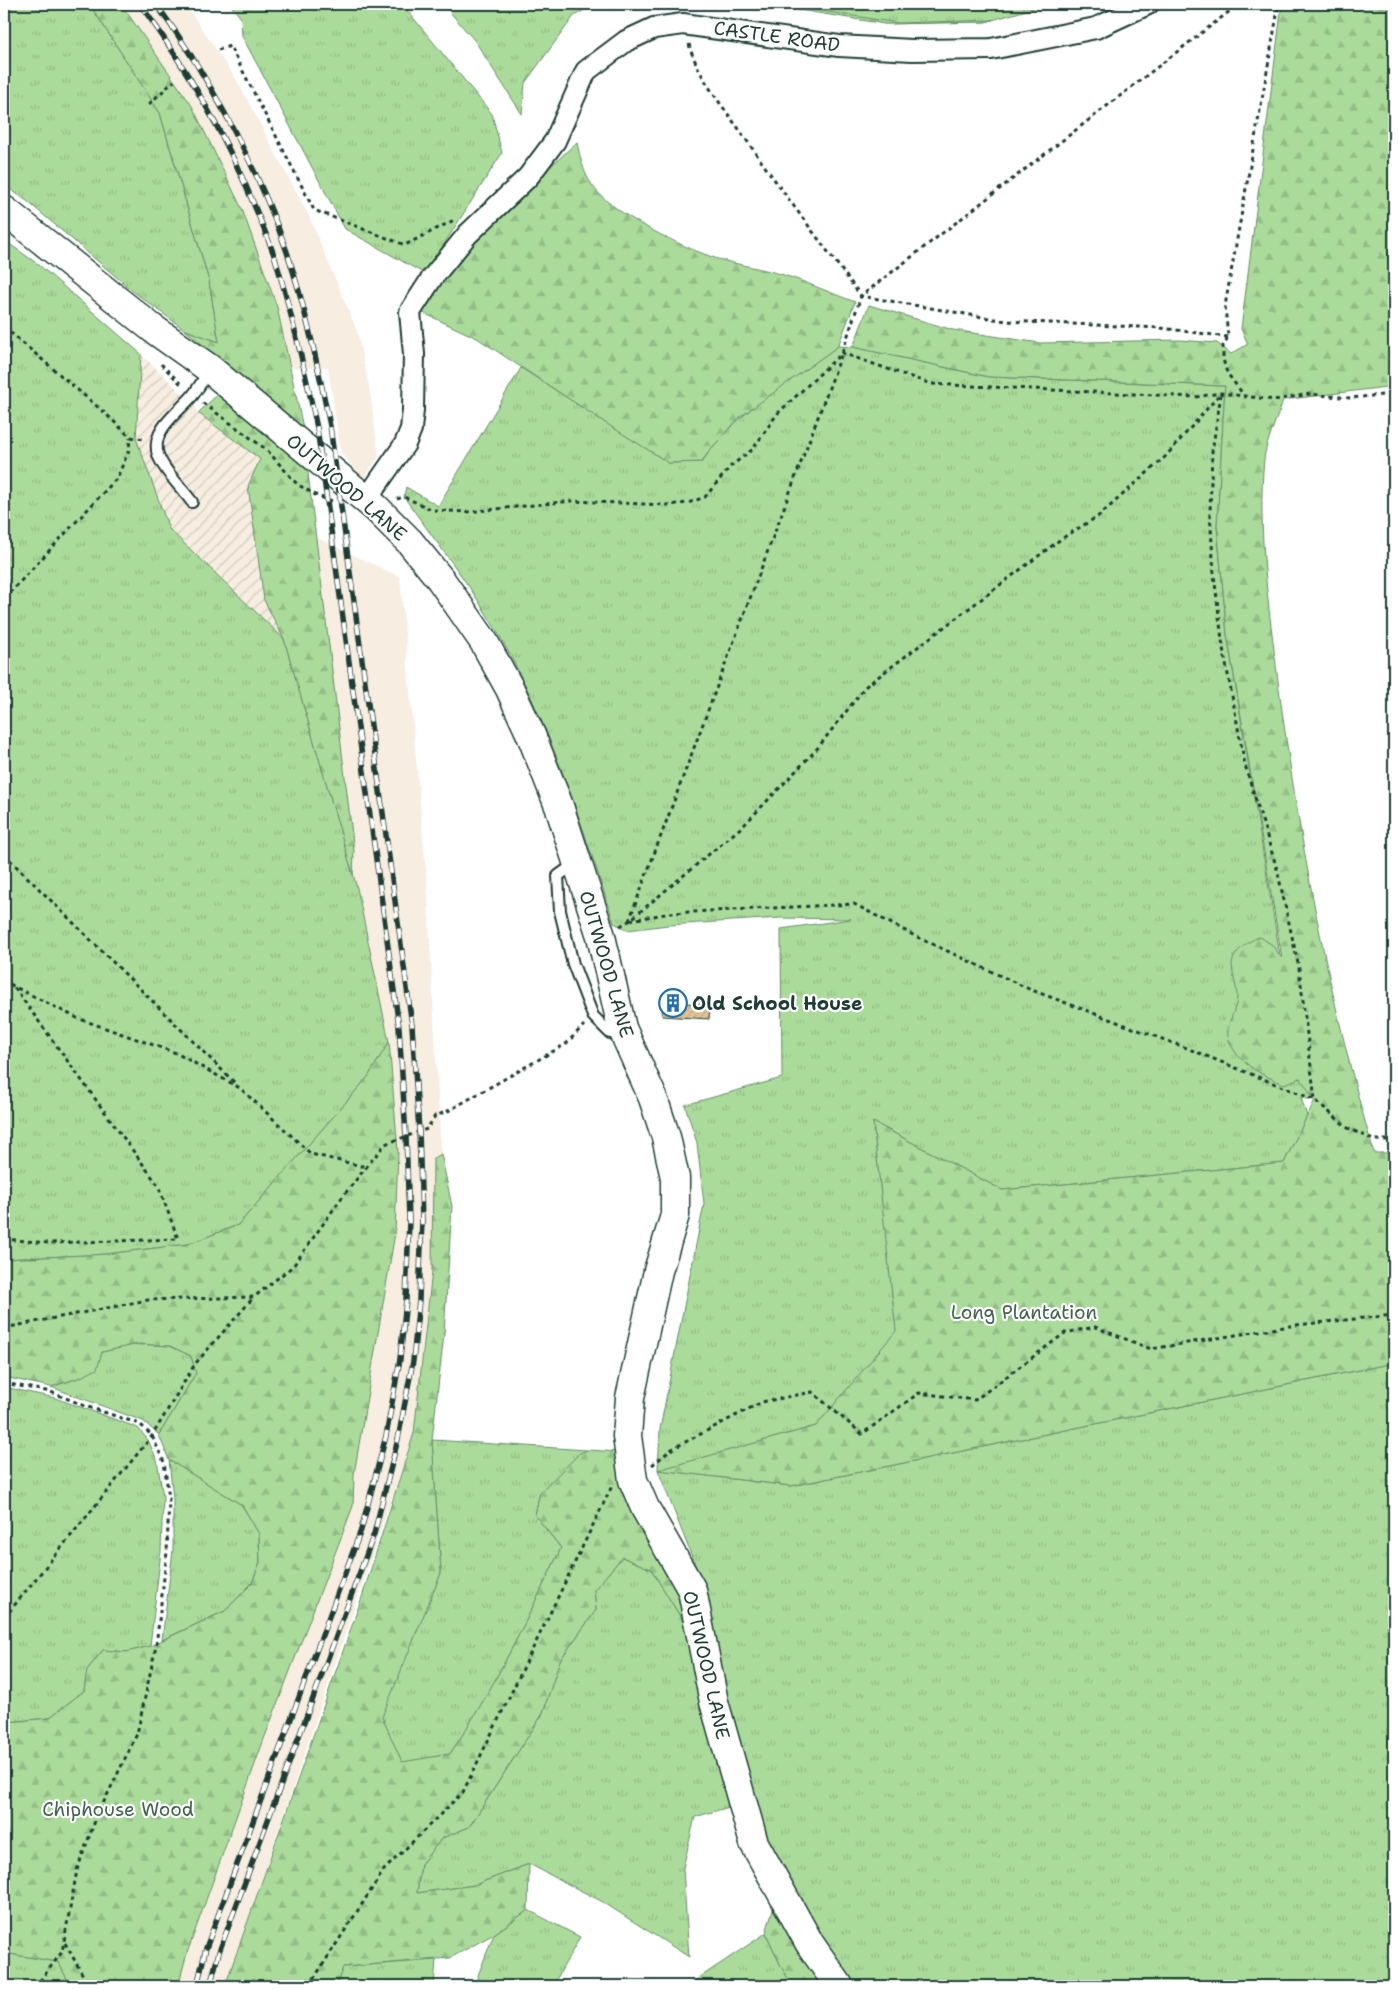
<svg xmlns="http://www.w3.org/2000/svg" width="1398" height="1990" font-family="'Shantell Sans',sans-serif">
	<style>
		.built { fill: #f7ede0 }
		.industrial { fill: url(#industrial-furrows) }
		.grass { fill: url(#grass-tufts); stroke: #658c68 }
		.forest { fill: url(#forest-firs); stroke: #658c68 }
		.building { fill: url(#building-hatch); stroke: #1f3d34 }
		.lines { fill: none; stroke-linecap: round; stroke-linejoin: round }
		.lane-casing { stroke: #1f3d34; stroke-width: 14 }
		.street-casing { stroke: #1f3d34; stroke-width: 24 }
		.secondary-casing { stroke: #1f3d34; stroke-width: 31 }
		.path { stroke: #1f3d34; stroke-width: 3; stroke-dasharray: 4 4; stroke-linecap: butt }
		.lane { stroke: #fff; stroke-width: 10 }
		.street { stroke: #fff; stroke-width: 20 }
		.secondary { stroke: #fff; stroke-width: 28 }
		.rail-casing { stroke: #1f3d34; stroke-width: 5.5 }
		.rail { stroke: #fff; stroke-width: 4; stroke-dasharray: 11; stroke-linecap: butt }
		.labels { text-anchor: middle; stroke-width: 4.5; stroke-linejoin: round; paint-order: stroke }
		.street-label { font-size: 19px; fill: #1f3d34; stroke: #fff }
		.poi-label { font-size: 19px; font-weight: bold; fill: #1f3d34; stroke: #fff; text-anchor: start }
		.park-label { font-size: 19px; fill: #42644e; stroke: #fff }
	</style>
	<defs>
		<pattern id="industrial-furrows" width="10" height="10" patternUnits="userSpaceOnUse" patternTransform="scale(1.25)"><rect width="10" height="10" fill="#f7ede0"/><path d="M-1 1l2-2M0 10L10 0M9 11l2-2" fill="none" stroke="#d3ccc1"/></pattern>
		<pattern id="grass-tufts" width="24" height="20" patternUnits="userSpaceOnUse" patternTransform="scale(1.25)"><rect width="24" height="20" fill="#abdb9b"/><path d="M3 7l-1-3M5 7V3M7 7l1-3M15 17l-1-3M17 17v-4M19 17l1-3" fill="none" stroke="#93bd86"/></pattern>
		<pattern id="forest-firs" width="22" height="20" patternUnits="userSpaceOnUse" patternTransform="scale(1.25)"><rect width="22" height="20" fill="#abdb9b"/><path d="M5 1l3.5 6h-7zM16 11l3.5 6h-7z" fill="#93bd86"/></pattern>
		<pattern id="building-hatch" width="6" height="6" patternUnits="userSpaceOnUse" patternTransform="scale(1.25)"><rect width="6" height="6" fill="#e3c496"/><path d="M-1 1l2-2M0 6l6-6M5 7l2-2" fill="none" stroke="#c2a982"/></pattern>
	</defs>
	<rect width="100%" height="100%" fill="#fff"/>
	<filter id="ink" filterUnits="userSpaceOnUse"><feTurbulence type="fractalNoise" baseFrequency=".02" numOctaves="2"/><feDisplacementMap in="SourceGraphic" scale="10" xChannelSelector="R" yChannelSelector="G"/><feConvolveMatrix kernelMatrix="1 2 1 2 8 2 1 2 1" color-interpolation-filters="sRGB"/></filter>
	<g filter="url(#ink)">
		<g class="built">
			<polygon points="121,4 185,4 236,79 308,214 357,331 369,386 379,457 363,479 341,453 328,367 290,368 277,307 242,209 192,106"/>
			<polygon points="315,537 400,577 427,883 441,1154 432,1271 414,1433 225,1986 178,1986 187,1953 264,1739 353,1506 354,1474 395,1233 398,1152 389,1042 353,875"/>
		</g>
		<polygon class="industrial" points="141,354 195,406 198,413 260,459 248,486 264,600 284,639 169,529 136,438"/>
		<g class="grass">
			<polygon points="4,4 87,4 94,11 160,113 209,281 219,342 185,330 134,292 27,201 4,185"/>
			<polygon points="230,4 402,4 492,114 502,153 425,274 345,229 242,36 241,18"/>
			<polygon points="443,4 595,4 574,16 525,83 522,114 475,41"/>
			<polygon points="776,4 1048,4 985,22 885,24"/>
			<polygon points="4,240 39,265 141,354 136,438 169,529 284,639 357,888 389,1042 368,1077 238,1225 188,1244 107,1254 4,1259"/>
			<path d="M838 346 853 347 989 377 1225 386 1217 526 1227 634 1300 1077 1315 1100 1301 1098 1307 1116 1284 1163 1002 1190 873 1122 897 1331 816 1426 660 1470 791 1486 1394 1363V1986H852L822 1941 765 1845 726 1701 705 1590 658 1470 660 1429 704 1204 697 1143 685 1105 782 1078 781 929 851 919 781 918 668 925 628 930 614 923C580 818 546 712 489 618 464 576 432 537 404 497L406 487 438 506 521 368 669 463 702 462C735 412 790 381 838 346Z"/>
			<polygon points="138,1344 170,1346 191,1356 196,1373 159,1435 143,1421 51,1387 81,1377 102,1352"/>
			<polygon points="4,1387 55,1398 122,1422 138,1428 148,1440 157,1460 163,1497 161,1551 150,1646 127,1652 103,1650 87,1670 84,1691 49,1718 9,1722 4,1727"/>
			<path d="M432 1440 587 1450 540 1492 535 1515 561 1548C528 1618 494 1689 450 1754L402 1763 381 1717 441 1573Z"/>
			<polygon points="169,1460 242,1505 259,1534 260,1562 252,1583 225,1611 162,1640 173,1550 173,1498"/>
			<polygon points="622,1557 651,1569 686,1626 729,1807 695,1817 683,1868 689,1957 601,1901 529,1864 475,1885 417,1893 421,1864 442,1838 469,1827 542,1715 560,1660 596,1610 594,1590"/>
			<polygon points="528,1910 580,1937 556,1980 564,1986 476,1986 477,1978 494,1934"/>
			<polygon points="766,1933 780,1964 792,1986 687,1986"/>
			<polygon points="4,1953 58,1962 71,1986 4,1986"/>
			<polygon points="436,1960 434,1986 336,1986 342,1967"/>
		</g>
		<g class="forest">
			<polygon points="87,4 121,4 192,106 242,209 277,307 303,428 185,330 219,342 209,281 160,113 94,11"/>
			<polygon points="763,4 777,4 898,23 993,20 985,22 885,24"/>
			<path d="M1282 4H1394V386L1283 400C1278 416 1266 442 1264 459 1257 532 1269 608 1278 681 1299 840 1329 999 1374 1153H1394V1363L791 1486 658 1470 816 1426 896 1331 873 1122 1002 1190 1284 1163 1315 1100 1300 1078 1284 1084C1264 1076 1243 1066 1232 1047 1220 1027 1237 1015 1237 996 1237 986 1232 975 1232 965 1233 951 1249 940 1260 937L1271 944 1282 958 1227 634 1217 526 1225 386 989 377 853 347 869 305 953 330 1040 343 1180 340 1217 343 1231 354 1248 344 1241 329Z"/>
			<path d="M577 142C580 157 583 172 592 185 611 214 684 248 718 259 739 265 760 268 781 274 806 282 831 293 855 302L838 346 740 417 709 451 702 462 669 463 607 424 477 338 417 310 464 247Z"/>
			<polygon points="218,394 307,465 354,851 353,875 284,639 264,600 248,486 260,459 198,413"/>
			<polygon points="389,1042 398,1152 395,1233 354,1474 353,1506 264,1739 187,1953 178,1986 71,1986 58,1962 4,1953 4,1727 9,1722 49,1718 84,1691 87,1670 103,1650 127,1652 150,1646 225,1611 252,1583 260,1562 259,1534 242,1505 169,1460 159,1435 196,1373 191,1356 170,1346 138,1344 102,1352 97,1369 81,1377 51,1387 4,1377 4,1259 107,1254 188,1244 238,1225 368,1077"/>
			<path d="M441 1154 452 1206 444 1334 432 1440 441 1573 382 1717 402 1762 450 1754C494 1689 528 1618 561 1548L535 1515 540 1492 580 1453 587 1450 620 1452 674 1581 685 1624 651 1569 622 1557 594 1590 596 1610 560 1660 542 1715 469 1827 442 1838 421 1864 417 1893 475 1885 529 1864 528 1910 494 1934 450 1958 343 1967 336 1986H225L362 1597 414 1433 432 1271 433 1159Z"/>
			<polygon points="773,1909 825,1986 792,1986 780,1964 766,1933"/>
		</g>
		<polygon class="building" points="663,1001 710,1005 709,1019 662,1016"/>
		<g class="lines">
			<defs>
				<g id="lane">
					<path d="M192 502C182 488 160 467 157 451 153 428 180 411 193 395 199 387 204 378 210 370"/>
					<polyline points="576,863 558,876 560,911 573,964 593,1016 610,1033 619,1029"/>
				</g>
				<polyline id="street" points="366,500 405,444 411,429 413,410 414,354 410,312 432,278 468,234 528,177 555,141 586,71 626,41 654,28 683,24 839,46 912,50 991,49 1096,28 1148,4"/>
				<polyline id="secondary" points="4,210 152,328 210,369 376,508 410,542 441,580 484,642 510,689 531,735 559,806 601,936 622,1028 653,1098 666,1137 675,1178 675,1215 658,1271 630,1398 627,1436 633,1480 645,1508 692,1590 714,1702 754,1843 810,1944 839,1986"/>
			</defs>
			<use href="#lane" class="lane-casing"/>
			<use href="#street" class="street-casing"/>
			<use href="#secondary" class="secondary-casing"/>
			<g class="path">
				<path d="M689 44C698 77 721 104 741 132 779 188 821 242 861 296L1006 321 1161 328 1228 337"/>
				<polyline points="218,50 230,46 314,210 405,245 456,219"/>
				<polyline points="149,104 174,81"/>
				<polyline points="4,327 106,414 130,437 144,439"/>
				<polyline points="161,364 183,386"/>
				<polyline points="1221,394 1212,452 1210,512 1214,575 1223,648 1245,765 1277,869 1299,968 1315,1100"/>
				<polyline points="1246,398 1227,373 1223,359 1223,346 1228,337 1225,306 1279,4"/>
				<polyline points="203,403 267,450 297,484 317,496 332,501"/>
				<polyline points="397,499 404,497 433,510 468,512 572,501 667,505 688,503 705,497 731,466 753,449 777,414 842,353 931,384 1195,397 1221,393 1274,400 1310,394 1350,398 1394,394"/>
				<polyline points="4,599 117,478 129,450 130,437"/>
				<polyline points="4,854 236,1084"/>
				<polyline points="630,920 671,913 854,904 915,936 1029,989 1189,1049 1315,1100 1348,1128 1373,1140 1394,1140"/>
				<polyline points="629,921 842,353 861,296 1239,4"/>
				<polyline points="620,926 629,921 744,825 816,750 866,686 1061,539 1100,515 1166,456 1220,394"/>
				<polyline points="4,979 13,986 77,1018 176,1053 240,1088 311,1154 366,1167"/>
				<polyline points="4,1239 48,1243 178,1239 158,1185 13,986"/>
				<polyline points="4,1328 148,1300 254,1297 293,1266 343,1196 385,1144 427,1129 435,1116 448,1111 566,1044 584,1025"/>
				<polyline points="4,1383 51,1392 85,1406 140,1424 152,1436 164,1462 169,1498 167,1552 156,1646 137,1734 96,1818 77,1870 62,1952 36,1986"/>
				<polyline points="652,1465 672,1449 762,1402 812,1392 862,1434 919,1393 975,1400 1065,1333 1095,1327 1151,1349 1296,1325 1394,1315"/>
				<polyline points="4,1618 152,1436 195,1364 253,1298"/>
				<polyline points="65,1943 89,1986"/>
				<polyline points="309,1986 384,1870 463,1792 612,1486"/>
			</g>
			<use href="#lane" class="lane"/>
			<use href="#street" class="street"/>
			<use href="#secondary" class="secondary"/>
			<defs>
				<g id="rail">
					<path d="M140 4C187 68 227 138 257 212 263 227 270 243 275 258 292 314 305 371 317 428L399 1027 406 1136 409 1220 406 1300 400 1359 386 1436 361 1530 206 1948 197 1986"/>
					<path d="M156 4C209 76 258 168 287 252 306 309 318 367 330 426L412 1025 419 1131 422 1220 419 1300 413 1361 398 1439 374 1534 219 1952 210 1986"/>
				</g>
			</defs>
			<use href="#rail" class="rail-casing"/>
			<use href="#rail" class="rail"/>
		</g>
	</g>
	<defs>
		<symbol id="building-ring" viewBox="-11 -11 22 22"><circle r="9.5" fill="#fff" stroke="#1f6fb2" stroke-width="1.5"/><path d="M-4-6H4V6H1V3H-1V6H-4ZM-2.5-4.3h1.7v1.8h-1.7ZM.8-4.3h1.7v1.8H.8ZM-2.5-1h1.7V.8h-1.7ZM.8-1h1.7V.8H.8Z" fill="#1f6fb2"/></symbol>
	</defs>
	<g fill-rule="evenodd">
		<use href="#building-ring" x="657" y="987" width="32" height="32"/>
	</g>
	<g class="labels">
		<g class="street-label">
			<text transform="translate(777 36) rotate(8)" y="7">CASTLE ROAD</text>
			<text transform="translate(347 487) rotate(41)" y="7">OUTWOOD LANE</text>
			<text transform="translate(607 964) rotate(74)" y="7">OUTWOOD LANE</text>
			<text transform="translate(707 1665) rotate(77)" y="7">OUTWOOD LANE</text>
		</g>
		<g class="poi-label">
			<text x="692" y="1010">Old School House</text>
		</g>
		<g class="park-label">
			<text x="1024" y="1319">Long Plantation</text>
			<text x="118" y="1816">Chiphouse Wood</text>
		</g>
	</g>
	<rect width="1398" height="1990" fill="none" stroke="#fff" stroke-width="20"/>
	<rect x="10" y="10" width="1378" height="1970" fill="none" stroke="#1f3d34" stroke-width="2" filter="url(#ink)"/>
</svg>
